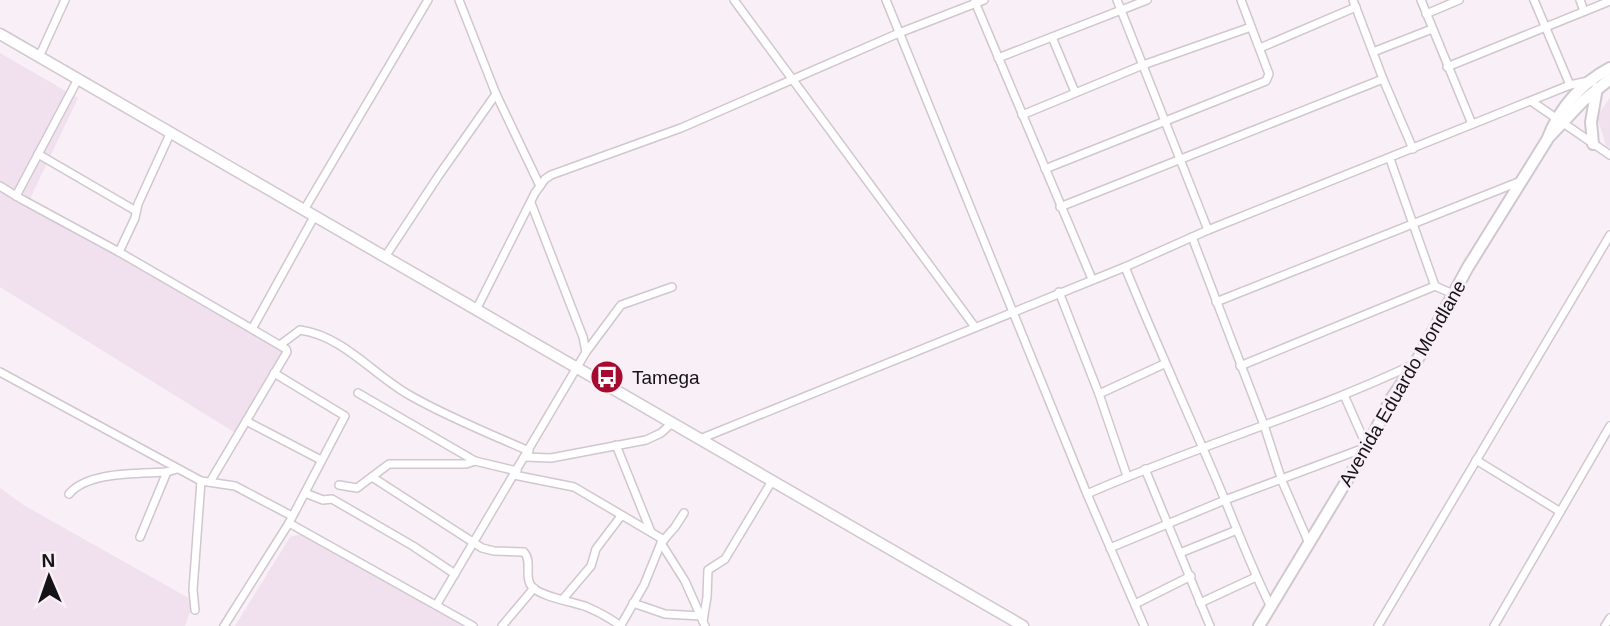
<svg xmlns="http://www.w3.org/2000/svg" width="1610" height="626" font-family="Helvetica,sans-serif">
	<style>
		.built { fill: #f1e1ef }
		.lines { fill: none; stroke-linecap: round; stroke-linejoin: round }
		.street-casing { stroke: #d0c7cf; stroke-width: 10 }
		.secondary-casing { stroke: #d0c7cf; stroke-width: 13 }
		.primary-casing { stroke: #d0c7cf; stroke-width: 14 }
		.street { stroke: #fff; stroke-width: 7 }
		.secondary { stroke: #fff; stroke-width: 10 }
		.primary { stroke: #fff; stroke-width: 10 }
		.labels { text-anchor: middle; stroke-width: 6; stroke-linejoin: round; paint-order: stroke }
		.poi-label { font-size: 19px; fill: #161316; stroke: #f8eff7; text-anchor: start }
		.street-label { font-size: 19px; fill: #161316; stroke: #f8eff7 }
	</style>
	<rect width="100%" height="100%" fill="#f8eff7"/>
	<g class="built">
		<polygon points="0,53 78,98 27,205 289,352 242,437 0,287"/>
		<polygon points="1610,98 1610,148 1606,146 1597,116"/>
		<polygon points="0,488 25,506 194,601 185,626 0,626"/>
		<polygon points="301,534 462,626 235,626 290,537"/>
	</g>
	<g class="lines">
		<defs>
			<g id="street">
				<polyline points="459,0 496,94 540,186"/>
				<polyline points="734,0 975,327"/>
				<polyline points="886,0 1087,494 1144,626"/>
				<polyline points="1117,0 1208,230"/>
				<polyline points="1353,0 1383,79 1413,149"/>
				<polyline points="1421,0 1472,124"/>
				<polyline points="1534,0 1570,85"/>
				<polyline points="1580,0 1584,11"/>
				<polyline points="975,2 1092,279"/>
				<polyline points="1426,14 1459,0"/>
				<polyline points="1052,37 1075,92"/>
				<polyline points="1260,48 1356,7"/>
				<polyline points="1373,52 1432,29"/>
				<polyline points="39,57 65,0"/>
				<polyline points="998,58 1147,0"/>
				<polyline points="1447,67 1610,1"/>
				<polyline points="78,79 16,196 23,200 119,252 252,329 315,215"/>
				<polyline points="1531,101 1610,155"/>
				<polyline points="1022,115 1143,65 1251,27"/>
				<polyline points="38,154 136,211"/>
				<polyline points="1390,159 1435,286 1453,294"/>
				<polyline points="1045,169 1266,81 1269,74 1241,0"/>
				<polyline points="0,186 16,196"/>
				<polyline points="1060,207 1383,79"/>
				<polyline points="304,210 428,0"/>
				<polyline points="1192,237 1264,425 1282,481 1308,541"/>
				<polyline points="119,252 135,218 138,204 170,134"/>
				<polyline points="385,257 439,175 496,94"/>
				<path d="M1125 267C1153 336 1184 404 1214 474 1233 518 1249 563 1271 607"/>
				<polyline points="1059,292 1099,394 1127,476"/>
				<polyline points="1216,302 1521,181"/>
				<polyline points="476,310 535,193 545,179 551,175 681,128 899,33 984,0"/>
				<path d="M280 345 300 330C344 336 374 376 411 396 448 417 490 434 529 451"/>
				<polyline points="586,352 621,305 672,287"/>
				<polyline points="1240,366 1435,286"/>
				<polyline points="0,372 201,481 235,486 292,516"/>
				<polyline points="358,393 475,461 517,471"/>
				<polyline points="1099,394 1164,364"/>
				<polyline points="246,421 321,460"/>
				<polyline points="700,439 1125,267 1208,230 1570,85 1588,81"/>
				<polyline points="616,445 651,532"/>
				<polyline points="525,457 551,458 646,440 661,433 672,423"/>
				<polyline points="1476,460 1559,511"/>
				<polyline points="1145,469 1210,626"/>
				<polyline points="514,475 574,487 664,540"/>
				<path d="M372 477 482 548 494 551 524 552C532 561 525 573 530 584 535 596 574 602 587 607 599 612 611 619 621 626"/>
				<polyline points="210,482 287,352 286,349 252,329"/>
				<polyline points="339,485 357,488 389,464 466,464 475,461"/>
				<polyline points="305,493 323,500 332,499 413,546 455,574"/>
				<path d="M69 494C88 471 139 474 167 472L177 469"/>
				<path d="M1087 494C1193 447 1306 415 1412 365"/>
				<polyline points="289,523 473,626"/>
				<polyline points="140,537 167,472"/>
				<polyline points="661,543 685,581 705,626"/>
				<polyline points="1110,548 1225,500 1367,447 1344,395"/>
				<polyline points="1180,553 1237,530"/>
				<polyline points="563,599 591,566 596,549 621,516"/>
				<polyline points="633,603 665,614 701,616"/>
				<polyline points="1200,603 1256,577"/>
				<polyline points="437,604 586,352 583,337 531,203"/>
				<polyline points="1135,604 1191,576"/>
				<polyline points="195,610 193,590 201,481"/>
				<polyline points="703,621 707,597 708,570 725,559 772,481"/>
				<polyline points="621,625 644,585 661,543 675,527 684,513"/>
				<polyline points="224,626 289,523 345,416 274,373"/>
				<polyline points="502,626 534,588"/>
				<polyline points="1378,626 1610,235"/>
				<polyline points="1494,626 1610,426"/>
				<polyline points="1605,626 1610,618"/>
			</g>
			<polyline id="secondary" points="0,34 1023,626"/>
			<g id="primary">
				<polyline points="1549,137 1583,101 1610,79"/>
				<polyline points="1593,144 1591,122 1597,88"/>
				<path d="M1259 626 1367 447 1391 399 1415 364 1468 267 1547 140C1559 109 1580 84 1610 68"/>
			</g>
		</defs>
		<use href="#street" class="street-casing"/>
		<use href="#secondary" class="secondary-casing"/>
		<use href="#primary" class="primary-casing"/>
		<use href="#street" class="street"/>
		<use href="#secondary" class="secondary"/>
		<use href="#primary" class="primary"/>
	</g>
	<defs>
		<symbol id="bus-disc" viewBox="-11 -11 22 22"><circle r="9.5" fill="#a60b2f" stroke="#f8eff7"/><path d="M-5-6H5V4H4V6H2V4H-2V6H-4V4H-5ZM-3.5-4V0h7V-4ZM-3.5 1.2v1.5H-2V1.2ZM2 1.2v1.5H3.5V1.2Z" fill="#fff"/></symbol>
	</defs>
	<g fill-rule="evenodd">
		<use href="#bus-disc" x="588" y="358" width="38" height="38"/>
	</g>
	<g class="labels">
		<g class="poi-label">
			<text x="632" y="384">Tamega</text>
		</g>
		<g class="street-label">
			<text transform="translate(1402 383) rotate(-60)" y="7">Avenida Eduardo Mondlane</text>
		</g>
	</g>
	<g transform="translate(49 577) rotate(358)" stroke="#f8eff7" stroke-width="5" paint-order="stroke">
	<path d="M0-5L12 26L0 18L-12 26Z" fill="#161316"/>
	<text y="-10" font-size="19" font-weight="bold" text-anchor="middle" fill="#161316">N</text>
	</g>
</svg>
